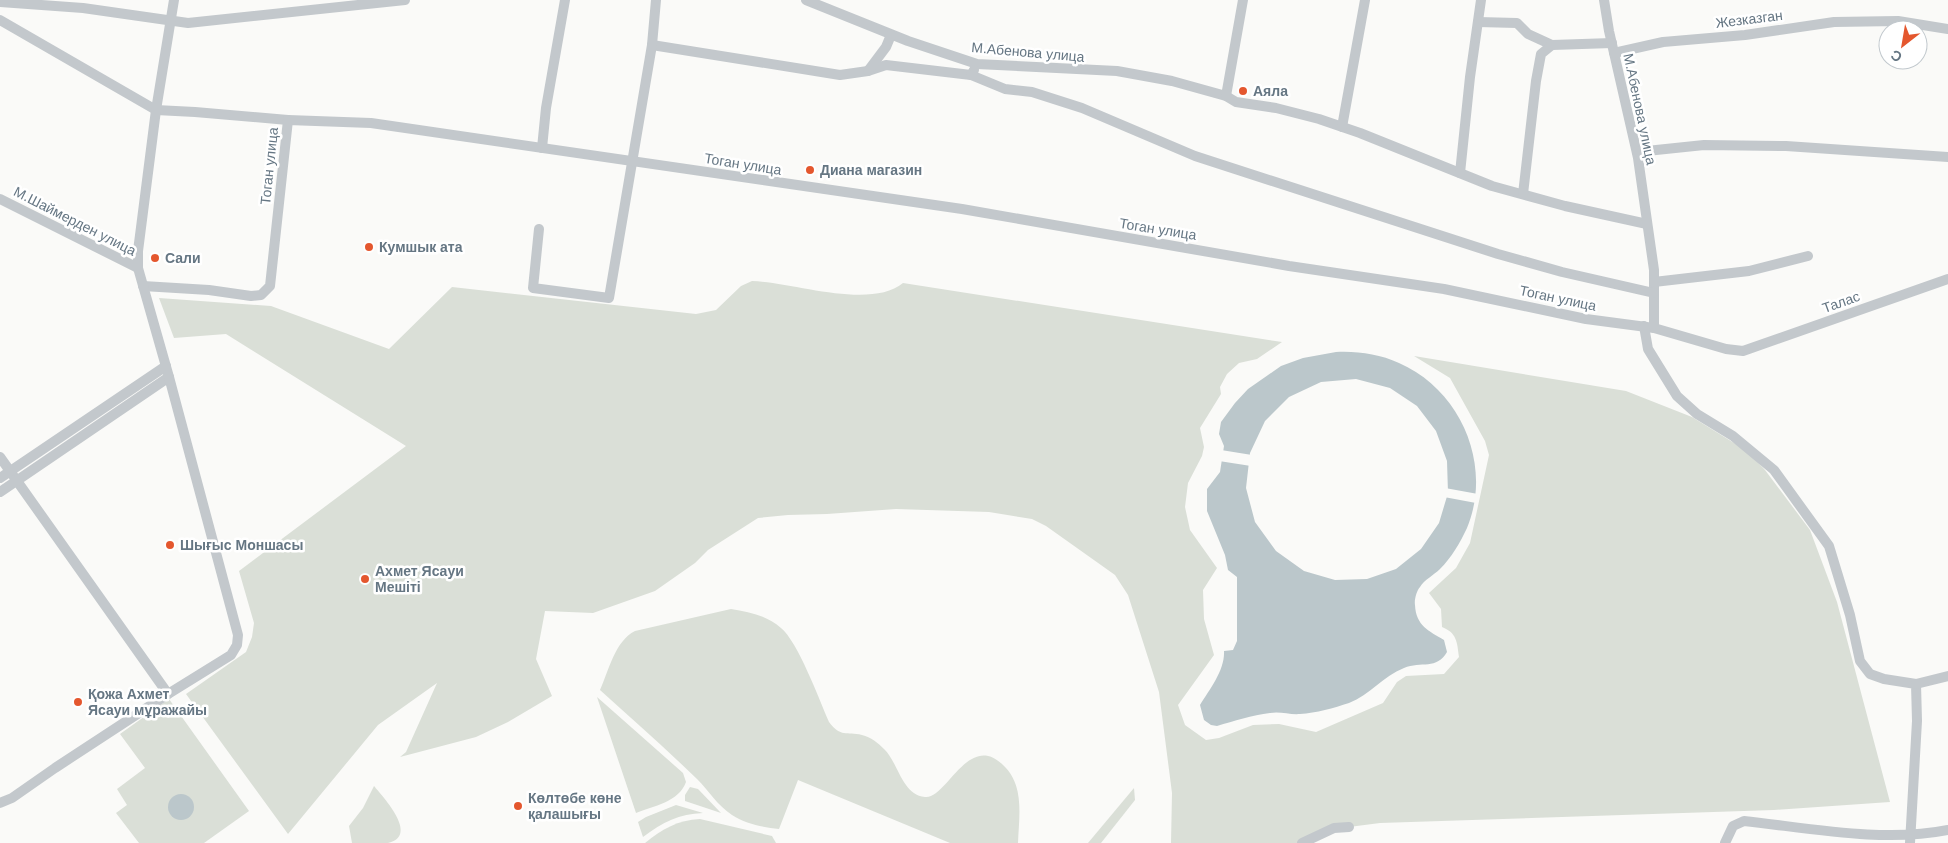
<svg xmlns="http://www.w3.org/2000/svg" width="1948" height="843" font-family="Helvetica,sans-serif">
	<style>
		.green { fill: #dadfd7 }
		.water { fill: #bbc7cb; fill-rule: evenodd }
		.pier { fill: #fafaf8 }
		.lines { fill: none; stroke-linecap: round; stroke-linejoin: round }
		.minor { stroke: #c3c8cc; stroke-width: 10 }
		.poi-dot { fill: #e4572e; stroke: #fff; stroke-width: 2 }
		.labels { text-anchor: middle; stroke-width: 5; stroke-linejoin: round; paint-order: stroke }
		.street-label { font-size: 14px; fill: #657683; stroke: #fff }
		.poi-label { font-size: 14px; font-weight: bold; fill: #657683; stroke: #fff; text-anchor: start }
	</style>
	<rect width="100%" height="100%" fill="#fafaf8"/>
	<g class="green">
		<path d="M752 281C793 282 870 310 903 283L1282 342 1257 359 1239 363 1227 374 1220 387 1221 394 1200 428 1204 447 1202 456 1188 483 1185 507 1190 530 1217 568 1203 590 1204 619 1214 655 1178 705 1185 725 1206 740 1219 738 1253 725 1279 724 1316 732 1383 703 1397 682 1406 676 1444 674 1459 657C1457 642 1457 633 1442 627L1441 609 1429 593 1456 568 1470 543 1489 455 1485 441 1450 378 1414 356 1626 391 1692 417 1747 451 1765 470 1810 530 1837 602 1890 802 1774 810 1380 823 1349 827 1302 843H1171L1172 793 1159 692 1128 595 1115 575 1046 526 1032 519 989 512 896 509 827 514 788 515 758 518 708 550 695 563 655 591 593 613 545 611 536 659 552 696 508 722 476 737 400 757 406 752 437 683 378 725 288 834 186 694 246 652 252 637 254 623 239 571 406 446 226 334 174 338 159 298 271 306 389 349 452 287 696 314 716 310 741 286Z"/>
		<path d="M731 609C749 612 766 615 781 628 798 642 819 699 829 722 841 738 846 731 862 735 871 737 878 743 884 749 898 762 902 795 925 797 946 800 968 732 1002 764 1025 784 1019 816 1018 843H950L798 780 779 829C762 827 746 824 732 815 717 805 709 791 697 779 665 748 632 719 600 690 609 670 615 641 635 631Z"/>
		<path d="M597 697 683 773 686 782C679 802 653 806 636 813Z"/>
		<polygon points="169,699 249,811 204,843 139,843 116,813 127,805 117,789 145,768 120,734"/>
		<path d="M374 786C383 797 420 836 388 843 377 843 363 843 352 843L349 826 363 808Z"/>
		<polygon points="690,787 698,789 721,813 685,801 685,795"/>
		<polygon points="1134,788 1135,800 1101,843 1088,843"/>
		<path d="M676 805 703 813C679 814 663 822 643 837L638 822 646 817Z"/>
		<path d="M700 819 772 836 776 843H645C662 829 678 820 700 819Z"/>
	</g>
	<g class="water">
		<path d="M1336 352C1358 351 1379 354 1399 363 1461 390 1493 465 1467 528 1460 543 1451 558 1440 569 1434 575 1424 580 1420 587 1417 590 1414 600 1415 605 1416 626 1429 631 1444 640L1447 652C1437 670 1421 661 1404 668 1383 676 1370 695 1349 703 1334 708 1316 713 1300 714 1290 715 1280 711 1270 713 1252 715 1234 721 1217 726L1211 725 1204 720 1200 705C1210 689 1225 670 1224 651L1233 650 1237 641V577L1228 570 1225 555 1207 511V489L1220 472 1224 446 1219 434 1221 422 1235 403 1248 389 1281 366 1303 358ZM1356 379 1390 388 1417 406 1436 431 1447 461 1448 493 1439 523 1421 549 1396 569 1367 579 1335 580 1304 571 1276 551 1255 522 1246 488 1250 453 1265 421 1289 397 1321 382Z"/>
		<circle cx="181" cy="807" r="13"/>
	</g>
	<g class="pier">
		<polygon points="1221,450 1252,455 1251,466 1219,461"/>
		<polygon points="1445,488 1478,494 1476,503 1444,497"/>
	</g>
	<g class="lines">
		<g class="minor">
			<polyline points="806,0 908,41 977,64 1117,71 1172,81 1226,96 1236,102 1276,108 1319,119 1360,133 1492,186 1565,206 1647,224"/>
			<polyline points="1604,0 1609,31 1638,158 1654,270 1654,328"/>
			<polyline points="0,2 83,8 188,23 405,0"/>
			<polyline points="0,20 156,110 195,112 288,120"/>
			<polyline points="1478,22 1517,23 1528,34 1552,45"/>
			<polyline points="652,45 840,75 868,71 886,65 971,75 974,70"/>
			<polyline points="1614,53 1663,42 1745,35 1834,22 1898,21 1948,29"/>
			<polyline points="868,71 886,47 891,35"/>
			<polyline points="971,75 1005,89 1032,92 1082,108 1195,156 1498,254 1562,272 1654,293"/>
			<polyline points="1226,96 1243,0"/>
			<polyline points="1342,127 1365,0"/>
			<polyline points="542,148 546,108 565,0"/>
			<polyline points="1637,152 1704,145 1786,146 1948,157"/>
			<polyline points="1460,173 1470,77 1481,0"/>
			<polyline points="1523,194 1536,81 1541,54 1552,45 1612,43"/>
			<polyline points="0,199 138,268"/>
			<polyline points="539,229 533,288 609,298 652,45 656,0"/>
			<polyline points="1654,282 1749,271 1808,256"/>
			<polyline points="143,286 209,290 251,296 261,295 270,286 288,120 371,123 962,209 1289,266 1444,289 1586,319 1654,328 1726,349 1743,351 1948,279"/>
			<polyline points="1644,326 1648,349 1677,396 1697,414 1733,436 1774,470 1829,546 1850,615 1860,661 1870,674 1884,679 1916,684 1917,721 1910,843"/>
			<polyline points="0,457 168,694 55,768 12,798 0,803"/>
			<polyline points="0,478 166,366"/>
			<polyline points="0,492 169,377"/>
			<polyline points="1916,684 1948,676"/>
			<polyline points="168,694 231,655 237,645 238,635 169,377 138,268 138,251 156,110 174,0"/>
			<polyline points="1302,843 1334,828 1349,827"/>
			<path d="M1725 843 1733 826 1744 821C1809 828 1884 843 1948 830"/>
		</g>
	</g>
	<g class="poi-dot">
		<circle cx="1243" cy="91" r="5"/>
		<circle cx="810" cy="170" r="5"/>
		<circle cx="369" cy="247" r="5"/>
		<circle cx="155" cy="258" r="5"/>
		<circle cx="170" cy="545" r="5"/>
		<circle cx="365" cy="579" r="5"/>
		<circle cx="78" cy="702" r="5"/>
		<circle cx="518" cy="806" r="5"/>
	</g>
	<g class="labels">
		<g class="street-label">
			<text transform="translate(1749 19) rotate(-7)" y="5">Жезказган</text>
			<text transform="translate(1028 52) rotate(5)" y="5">М.Абенова улица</text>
			<text transform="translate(1640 109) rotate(78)" y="5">М.Абенова улица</text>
			<text transform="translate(743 164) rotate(9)" y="5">Тоган улица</text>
			<text transform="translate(269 166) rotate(-84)" y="5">Тоган улица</text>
			<text transform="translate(75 221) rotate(27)" y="5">М.Шаймерден улица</text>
			<text transform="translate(1158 229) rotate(9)" y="5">Тоган улица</text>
			<text transform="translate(1558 298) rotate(12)" y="5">Тоган улица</text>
			<text transform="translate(1841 302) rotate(-20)" y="5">Талас</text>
		</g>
		<g class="poi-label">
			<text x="1253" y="96">Аяла</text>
			<text x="820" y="175">Диана магазин</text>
			<text x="379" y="252">Кумшык ата</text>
			<text x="165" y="263">Сали</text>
			<text x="180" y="550">Шығыс Моншасы</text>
			<text x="375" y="576">Ахмет Ясауи<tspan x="375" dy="16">Мешіті</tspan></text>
			<text x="88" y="699">Қожа Ахмет<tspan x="88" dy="16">Ясауи мұражайы</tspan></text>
			<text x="528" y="803">Көлтөбе көне<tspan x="528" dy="16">қалашығы</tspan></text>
		</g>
	</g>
	<g transform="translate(1903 45) rotate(211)"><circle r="24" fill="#ffffff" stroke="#c1c8cd"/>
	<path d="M0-4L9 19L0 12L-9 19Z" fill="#e4572e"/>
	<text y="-8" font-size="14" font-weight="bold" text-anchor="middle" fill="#657683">С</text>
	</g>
</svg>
